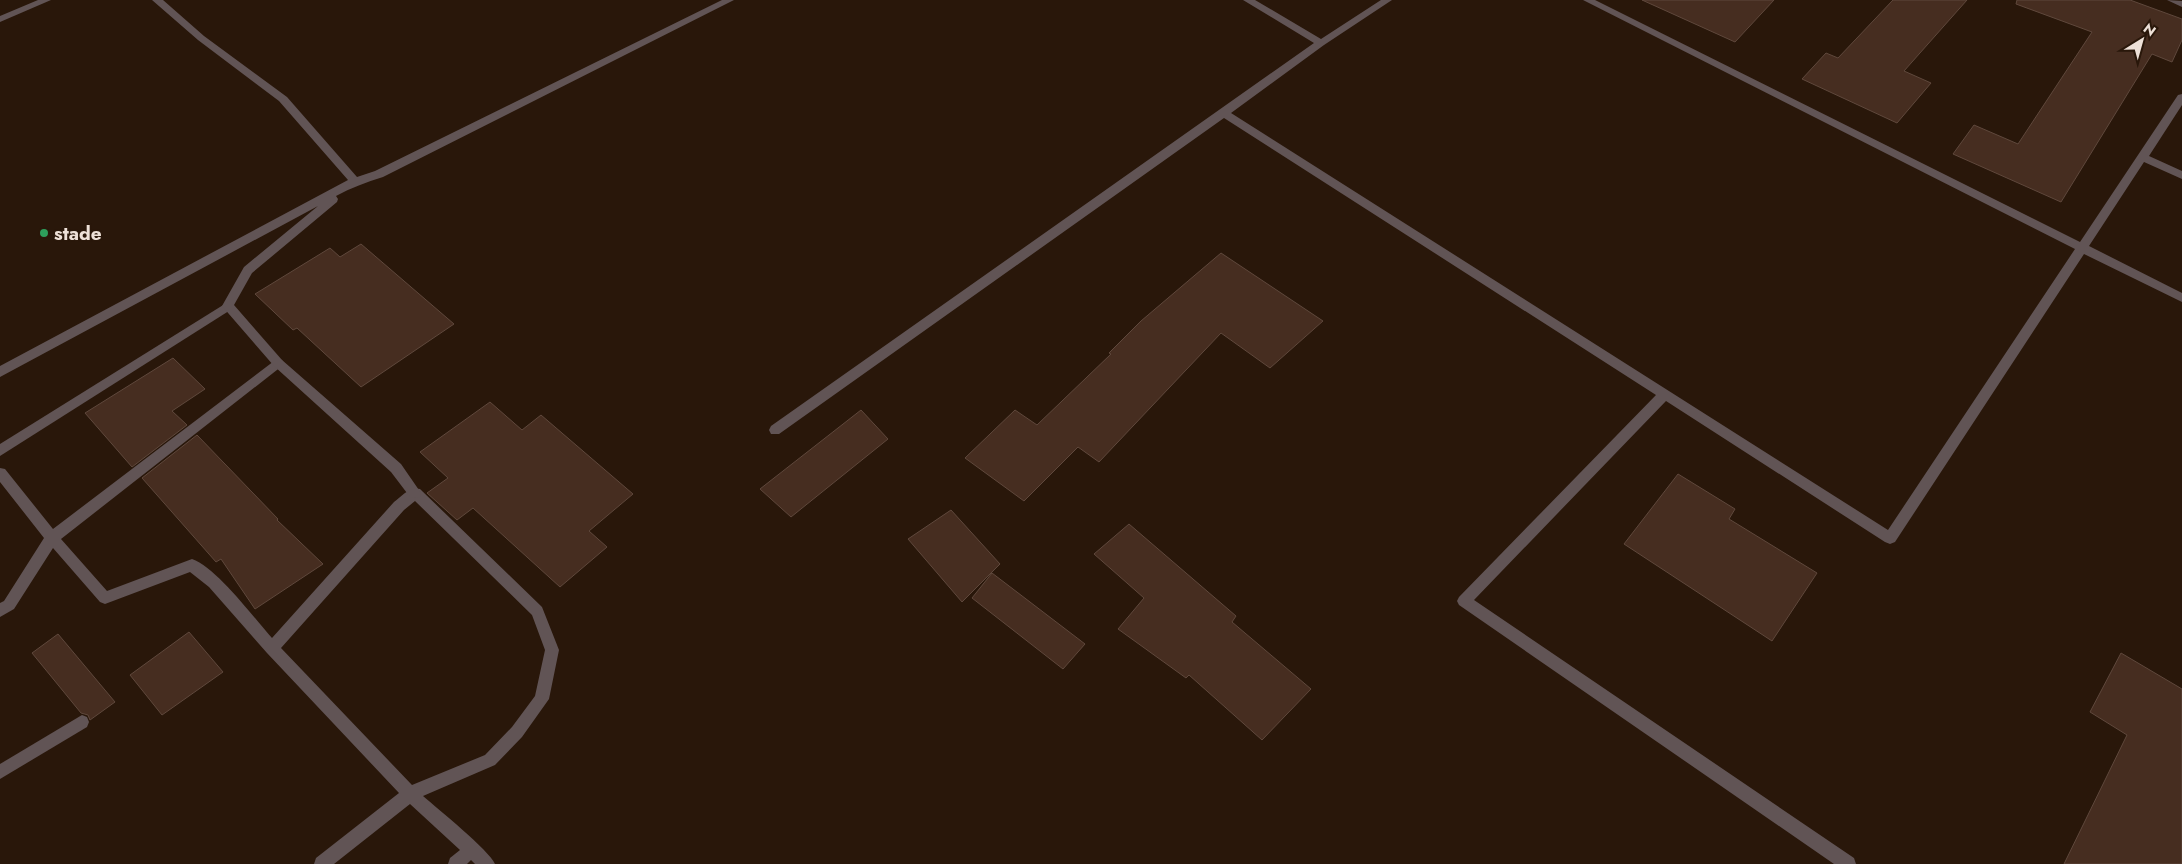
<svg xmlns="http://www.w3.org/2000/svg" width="2182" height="864" font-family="Jost,sans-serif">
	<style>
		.building { fill: #462d20; stroke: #5f483c }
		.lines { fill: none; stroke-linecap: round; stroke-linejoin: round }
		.service { fill: #615455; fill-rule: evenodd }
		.minor { fill: #615455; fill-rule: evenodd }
		.leisure-dot { fill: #2e9e5b; stroke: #29170a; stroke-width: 2 }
		.labels { text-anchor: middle; stroke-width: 4; stroke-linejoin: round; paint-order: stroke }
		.poi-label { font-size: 19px; font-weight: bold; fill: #ede0d7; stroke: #29170a; text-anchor: start }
	</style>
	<rect width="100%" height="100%" fill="#29170a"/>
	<g class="building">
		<polygon points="1642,0 1774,0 1735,42"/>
		<polygon points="1893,0 1967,0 1904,71 1931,83 1897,123 1802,79 1826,53 1838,58"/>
		<polygon points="2017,0 2130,0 2182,19 2182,40 2172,62 2152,54 2061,202 1953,154 1974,125 2018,144 2092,32 2016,4"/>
		<polygon points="361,244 454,324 361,387 297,328 293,330 255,294 330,248 340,257"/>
		<polygon points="1221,253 1323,321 1270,368 1221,333 1099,462 1078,447 1024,501 965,458 1015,410 1037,425 1111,354 1109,353 1141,321"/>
		<polygon points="173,358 205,389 172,411 187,425 132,467 85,413"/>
		<polygon points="490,402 522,430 541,415 633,494 589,531 607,547 560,587 473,508 457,520 427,493 448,478 420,452"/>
		<polygon points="861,410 888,439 791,517 760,489"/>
		<polygon points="197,435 278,519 277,520 323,564 255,609 221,559 216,562 142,478"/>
		<polygon points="1678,474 1735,509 1729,519 1817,573 1772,641 1624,544"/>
		<polygon points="951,510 1000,564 962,602 908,539"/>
		<polygon points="1129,524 1236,616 1232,622 1311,689 1262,740 1189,675 1186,678 1118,629 1144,598 1094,554"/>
		<polygon points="992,573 1085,644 1063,669 972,598"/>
		<polygon points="189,632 223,672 162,715 130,675"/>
		<polygon points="58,634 115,702 90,720 88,715 81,713 32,653"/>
		<polygon points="2121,653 2182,689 2182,864 2064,864 2127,735 2090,712"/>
	</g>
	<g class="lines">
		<g class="service">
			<polygon points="228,302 232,303 234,306 232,309 0,456 0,444"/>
			<path d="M278 358 282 360 284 363 282 366 61 539 107 591 192 559C217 568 253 617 272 638L394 502C402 496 410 486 420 489L542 607 559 650 549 699 522 737 495 765 423 796C438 809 489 850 495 864H475L471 860 467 864H448L450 858 460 850 410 804 334 864H314L316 858 399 793 267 653 209 587 190 572 105 604 100 602 53 548 14 609 0 617V603L4 601 44 538 0 482V468L5 469 53 529ZM415 501 532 615 545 650 535 696 512 727 485 755 412 785 281 648 404 510Z"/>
			<polygon points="82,715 87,717 89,722 87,727 0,779 0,764"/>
		</g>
		<g class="minor">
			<polygon points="38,0 51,0 0,22 0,16"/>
			<path d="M152 0H163L204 36 287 97 357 177 375 171 722 0H734L383 177C366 182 351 188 336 196L338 199 337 202 252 273 234 305 282 360 401 464 421 493 420 497 415 498 410 497 391 472 274 366 222 306 244 267 318 206 0 377V366L348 180 279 101 198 40Z"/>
			<polygon points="1243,0 1255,0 1321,39 1381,0 1392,0 1324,45 1231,113 1888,530 2075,249 1583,0 1595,0 2080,242 2178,95 2182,94 2182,105 2149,156 2182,171 2182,179 2144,162 2089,246 2182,293 2182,302 2084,254 1895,542 1890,544 1885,542 1666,401 1474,600 1854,858 1856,864 1834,864 1459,605 1457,601 1459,597 1656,395 1224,118 779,434 771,434 769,430 771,426 1314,43"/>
			<polygon points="2167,0 2182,1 2182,7"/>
		</g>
	</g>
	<circle class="leisure-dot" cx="44" cy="233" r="5"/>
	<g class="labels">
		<g class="poi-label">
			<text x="54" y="240">stade</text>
		</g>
	</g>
	<g transform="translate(2142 40) rotate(37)" stroke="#29170a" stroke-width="4" paint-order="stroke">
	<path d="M0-4L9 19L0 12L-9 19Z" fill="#ede0d7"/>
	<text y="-8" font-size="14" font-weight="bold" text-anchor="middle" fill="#ede0d7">N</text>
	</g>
</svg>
